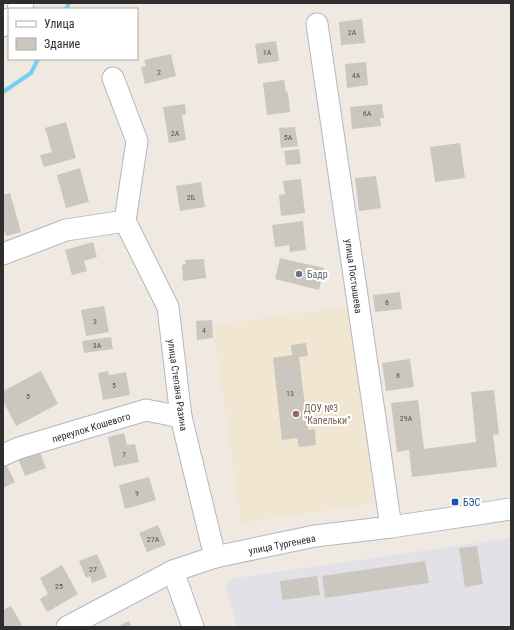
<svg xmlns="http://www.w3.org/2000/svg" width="514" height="630" font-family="'Roboto Condensed',sans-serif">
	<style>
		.industrial { fill: #e3e1e8 }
		.education { fill: #f0e6d1 }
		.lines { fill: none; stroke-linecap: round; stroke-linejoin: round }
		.stream { stroke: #75cff0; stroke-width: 4 }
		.building { fill: #cbc7bf }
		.minor-casing { stroke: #b4b7c1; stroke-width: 23 }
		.minor { stroke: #fff; stroke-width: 21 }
		.worship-dot { fill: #6b7280; stroke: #fff; stroke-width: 1.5 }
		.education-dot { fill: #8d6e63; stroke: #fff; stroke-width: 1.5 }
		.transit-dot { fill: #1a4fb4; stroke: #fff; stroke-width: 1.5 }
		.labels { text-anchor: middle; stroke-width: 4; stroke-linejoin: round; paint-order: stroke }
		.number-label { font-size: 8px; fill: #555452 }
		.worship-label { font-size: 10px; fill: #5b616d; stroke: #fff; text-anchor: start }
		.street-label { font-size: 10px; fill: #2e2e2e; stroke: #fff }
		.education-label { font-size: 10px; fill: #785e54; stroke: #fff; text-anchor: start }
		.transit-label { font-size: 10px; fill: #164399; stroke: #fff; text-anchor: start }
	</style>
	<rect width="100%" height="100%" fill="#efe9e1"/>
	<polygon class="industrial" points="511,538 511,627 237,627 226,588 229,579"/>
	<polygon class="education" points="350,306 378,503 241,523 213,325"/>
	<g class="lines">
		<g class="stream">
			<polyline points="66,9 69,3"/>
			<polyline points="3,92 31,73 38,59"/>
		</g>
	</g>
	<g class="building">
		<polygon points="362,19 365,43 341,45 339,22"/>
		<polygon points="276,41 279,61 258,64 255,44"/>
		<polygon points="171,54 176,76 145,84 141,67 146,66 144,60"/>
		<polygon points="366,62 368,85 347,88 345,64"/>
		<polygon points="284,80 286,93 288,92 290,112 267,115 263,83"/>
		<polygon points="185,104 186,114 182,115 186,140 169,143 163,107"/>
		<polygon points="382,104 384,118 380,118 381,126 352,129 350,107"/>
		<polygon points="66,122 76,158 44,167 40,155 52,152 45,128"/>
		<polygon points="295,127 298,146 281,148 279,128"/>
		<polygon points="460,143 465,178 435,182 430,147"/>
		<polygon points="299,149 301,164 286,165 284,151"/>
		<polygon points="80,168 89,202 66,208 57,175"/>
		<polygon points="376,176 381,208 359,211 355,178"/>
		<polygon points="301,179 305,213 281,216 279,195 285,194 283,181"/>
		<polygon points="201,182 205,207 180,211 176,186"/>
		<polygon points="10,193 21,232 6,236 3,227 3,195"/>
		<polygon points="303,221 306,250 290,252 289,245 275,247 272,225"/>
		<polygon points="93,242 97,257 84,261 87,271 72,275 65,250"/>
		<polygon points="280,258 324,268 319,290 275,279"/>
		<polygon points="204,259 206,278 183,281 182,265 186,264 185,260"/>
		<polygon points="400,292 402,309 375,312 373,295"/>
		<polygon points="104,306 109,332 86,336 81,310"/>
		<polygon points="212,320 213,338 197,340 196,321"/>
		<polygon points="111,337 113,349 84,353 82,341"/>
		<polygon points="306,343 308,356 299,357 308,430 315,429 316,445 299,447 297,438 282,440 273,358 292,355 291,345"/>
		<polygon points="410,359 414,387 386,391 382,363"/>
		<polygon points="41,371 58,404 16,426 3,401 3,391"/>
		<polygon points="108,371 109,375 126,372 130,395 103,400 98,373"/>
		<polygon points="494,390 499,434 493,435 497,467 412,477 409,450 397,452 391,403 418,400 424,449 476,442 471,392"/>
		<polygon points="124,433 127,445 135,444 139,462 114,467 108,437"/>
		<polygon points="37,445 46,468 25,476 16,454"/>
		<polygon points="3,458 15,482 3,488"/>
		<polygon points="149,477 156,500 125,509 119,485"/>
		<polygon points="158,525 166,545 147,552 139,533"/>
		<polygon points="477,546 483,584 465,587 459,548"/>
		<polygon points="97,554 107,577 92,583 90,576 86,578 79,561"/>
		<polygon points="425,561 429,583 325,598 322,576"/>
		<polygon points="62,565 78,594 47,612 40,599 48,594 40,578"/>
		<polygon points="317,576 320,595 282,600 280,581"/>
		<polygon points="11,606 22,625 18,627 3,627 3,610"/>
		<polygon points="129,621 132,627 116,627"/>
	</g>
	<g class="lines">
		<defs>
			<g id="minor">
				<polyline points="18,9 23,3"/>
				<polyline points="317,24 391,527"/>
				<polyline points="3,26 9,19"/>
				<polyline points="113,78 137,141 125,221"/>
				<polyline points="125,221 168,307 181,417 215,557"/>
				<polyline points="3,254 66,230 125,221"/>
				<polyline points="3,455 19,448 146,410 181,417"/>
				<polyline points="173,571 193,627"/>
				<polyline points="67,627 173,571 215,557 315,536 391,527 511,509"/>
			</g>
		</defs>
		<use href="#minor" class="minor-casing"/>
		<use href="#minor" class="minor"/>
	</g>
	<circle class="worship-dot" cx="299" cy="274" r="4"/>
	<circle class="education-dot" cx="296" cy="414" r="4"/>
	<rect class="transit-dot" x="451" y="498" width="8" height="8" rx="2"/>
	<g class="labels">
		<g class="number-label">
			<text x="352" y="35">2А</text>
			<text x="267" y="55">1А</text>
			<text x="159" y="75">2</text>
			<text x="356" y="78">4А</text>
			<text x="367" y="116">6А</text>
			<text x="175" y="136">2А</text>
			<text x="288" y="140">5А</text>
			<text x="191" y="200">2Б</text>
			<text x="387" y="305">6</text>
			<text x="95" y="324">3</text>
			<text x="204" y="333">4</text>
			<text x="97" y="348">3А</text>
			<text x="398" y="378">8</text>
			<text x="114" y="388">5</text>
			<text x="290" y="396">13</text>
			<text x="28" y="399">5</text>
			<text x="406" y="421">29А</text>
			<text x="124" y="457">7</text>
			<text x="137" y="496">9</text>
			<text x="153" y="542">27А</text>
			<text x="93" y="572">27</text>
			<text x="59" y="589">25</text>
		</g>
		<g class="worship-label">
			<text x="307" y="278">Бадр</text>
		</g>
		<g class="street-label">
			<text transform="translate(354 276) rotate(82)" y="4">улица Постышева</text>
			<text transform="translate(178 385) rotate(82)" y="4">улица Степана Разина</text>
			<text transform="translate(91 427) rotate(-17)" y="4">переулок Кошевого</text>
			<text transform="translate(282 544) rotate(-11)" y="4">улица Тургенева</text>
		</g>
		<g class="education-label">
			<text x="304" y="412">ДОУ №3<tspan x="304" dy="12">"Капельки"</tspan></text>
		</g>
		<g class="transit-label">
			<text x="463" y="506">БЭС</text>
		</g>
	</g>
	<rect width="514" height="630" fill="none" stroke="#2e2e2e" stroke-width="8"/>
	<rect x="8" y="8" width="130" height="52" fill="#ffffff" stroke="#ababab"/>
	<rect x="16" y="21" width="20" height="6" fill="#ffffff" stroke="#ababab"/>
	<text x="44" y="28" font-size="12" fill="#2e2e2e">Улица</text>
	<rect x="16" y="38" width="20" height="12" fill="#cbc7bf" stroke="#ababab"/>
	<text x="44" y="48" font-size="12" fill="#2e2e2e">Здание</text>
</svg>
